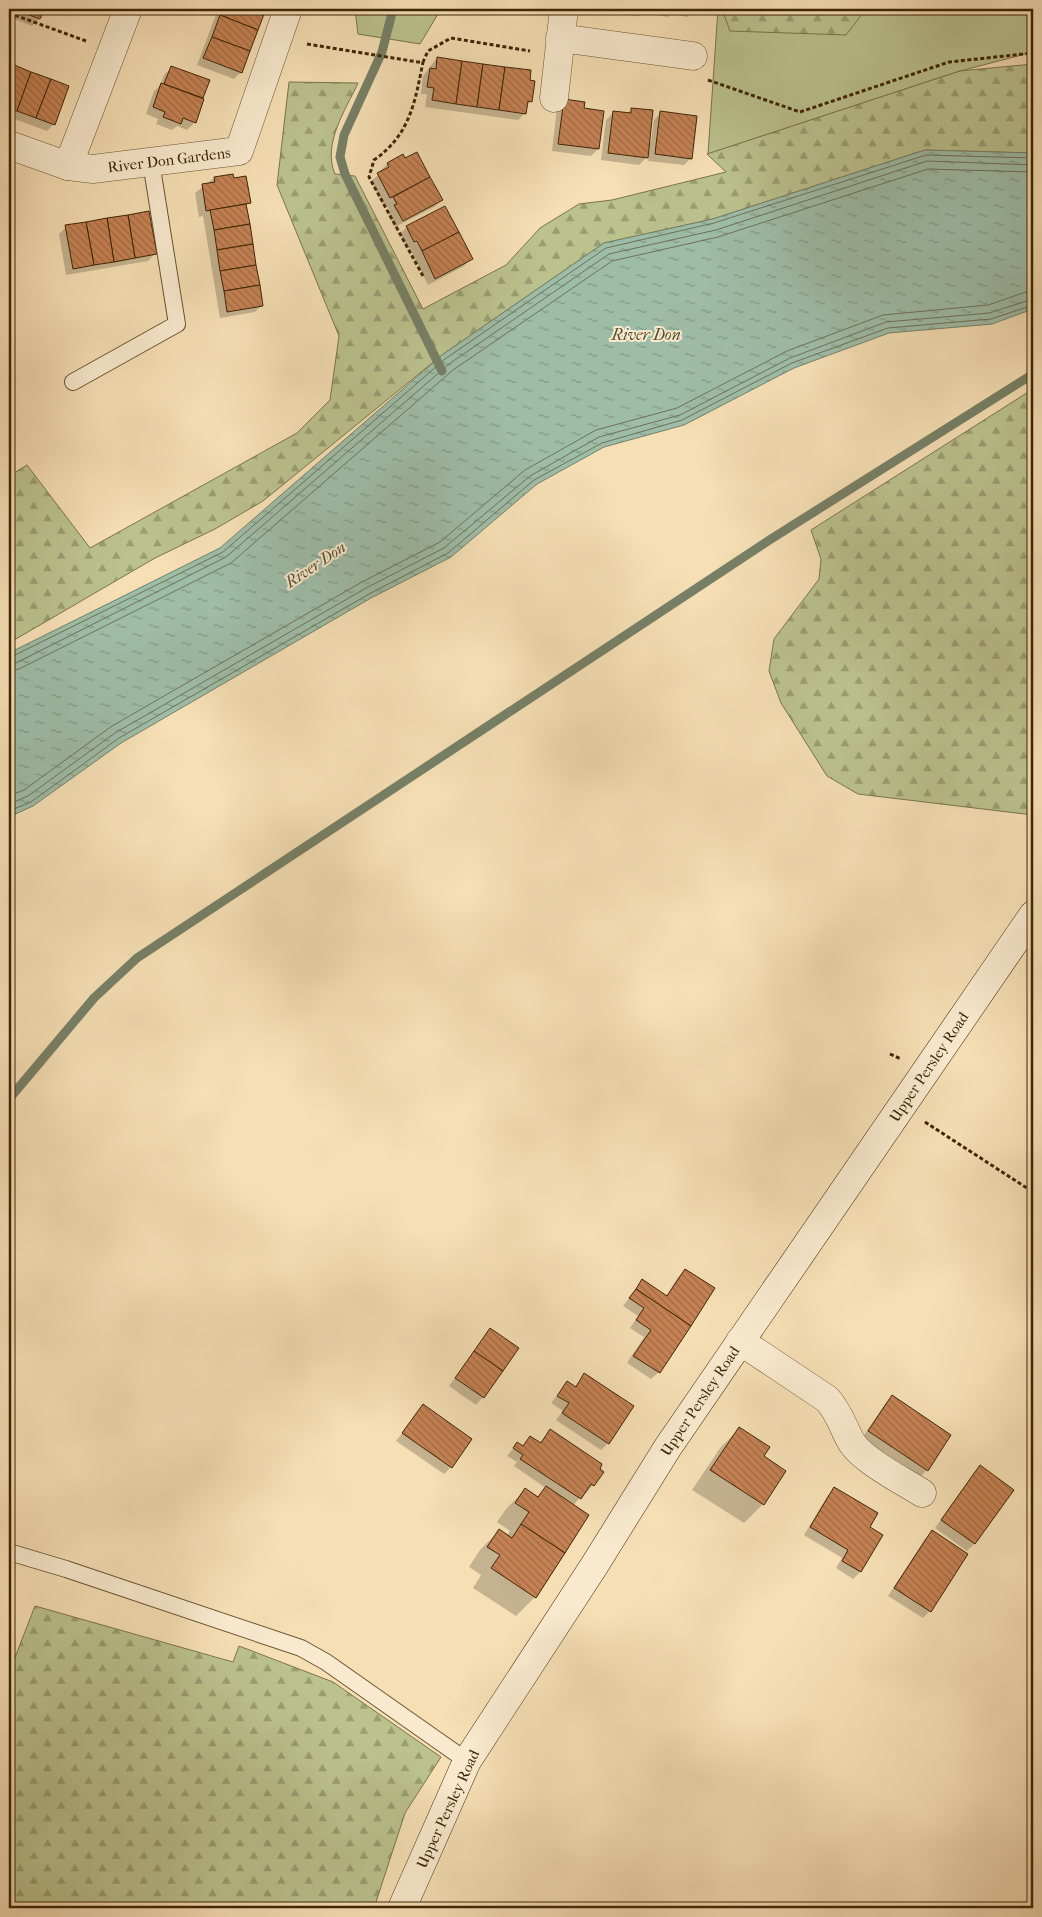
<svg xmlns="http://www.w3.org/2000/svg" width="1042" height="1917" font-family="'IM FELL French Canon',serif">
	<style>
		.green { fill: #bbc28e; stroke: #7c744a }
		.forest { fill: url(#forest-firs); stroke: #7c744a }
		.water { fill: url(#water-ripples); stroke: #778067 }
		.shadow { fill: #0003 }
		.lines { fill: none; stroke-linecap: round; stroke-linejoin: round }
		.shore { stroke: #6e7157; stroke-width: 1 }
		.stream { stroke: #778067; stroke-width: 9 }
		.building { fill: url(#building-back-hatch); stroke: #3d2506 }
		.lane-casing { stroke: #6b5432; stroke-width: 18 }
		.street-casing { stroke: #6b5432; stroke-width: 29 }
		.secondary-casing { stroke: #3d2506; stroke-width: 29 }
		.path { stroke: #3d2506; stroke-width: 3; stroke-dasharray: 4 2.5; stroke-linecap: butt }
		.lane { stroke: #f9eacf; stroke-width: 16 }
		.street { stroke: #f9eacf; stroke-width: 28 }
		.secondary { stroke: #f9eacf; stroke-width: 28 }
		.labels { text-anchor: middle; stroke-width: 4; stroke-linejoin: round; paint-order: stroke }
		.street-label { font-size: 15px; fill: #3d2506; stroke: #f9eacf }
		.water-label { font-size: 16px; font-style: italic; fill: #554b2e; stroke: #f9eacf }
	</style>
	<defs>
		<pattern id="forest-firs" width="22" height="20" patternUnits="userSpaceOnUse" patternTransform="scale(1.25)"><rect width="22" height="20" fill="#bbc28e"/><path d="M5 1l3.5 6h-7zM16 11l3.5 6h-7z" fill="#999d72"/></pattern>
		<pattern id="water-ripples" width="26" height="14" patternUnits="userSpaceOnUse" patternTransform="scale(1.25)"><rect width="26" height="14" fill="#9ebda8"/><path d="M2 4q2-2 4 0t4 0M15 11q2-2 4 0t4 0" fill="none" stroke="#829987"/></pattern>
		<pattern id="building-back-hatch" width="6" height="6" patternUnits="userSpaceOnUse" patternTransform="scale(1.25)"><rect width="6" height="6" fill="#c68254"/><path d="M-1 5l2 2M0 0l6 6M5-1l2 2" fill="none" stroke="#a26a44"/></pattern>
	</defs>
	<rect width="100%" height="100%" fill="#f6dfb5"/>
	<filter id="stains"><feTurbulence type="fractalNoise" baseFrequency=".004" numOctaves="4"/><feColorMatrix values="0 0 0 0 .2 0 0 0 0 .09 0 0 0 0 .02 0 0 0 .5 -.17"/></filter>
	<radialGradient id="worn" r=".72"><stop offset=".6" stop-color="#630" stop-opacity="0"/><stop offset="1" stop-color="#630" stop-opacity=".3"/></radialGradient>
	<g class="green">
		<polygon points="355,9 441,9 420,44 358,34"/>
		<polygon points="718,9 1033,9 1033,52 960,71 708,154"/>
	</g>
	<g class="forest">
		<polygon points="722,9 866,9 846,35 730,31"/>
		<path d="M1033 64V153L925 150 713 219 604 243 442 355 263 501 215 529 155 558 9 643V476L27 465 90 548 297 433 330 400 339 336 277 185 289 82 358 83C346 109 322 144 335 174L355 176 423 309 506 265 540 228 579 204 612 200 726 172 707 154 960 71Z"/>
		<polygon points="1033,389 1033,815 858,794 827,776 781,703 769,671 774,639 819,579 821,559 811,530"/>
		<polygon points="35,1606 233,1662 239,1646 333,1682 441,1757 405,1813 374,1908 9,1908 9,1673"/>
	</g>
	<polygon class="water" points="925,150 1033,153 1033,309 992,324 889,333 794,368 684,425 604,447 537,484 451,557 371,598 121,743 33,806 9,817 9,653 220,548 442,355 604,243 713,219"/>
	<g class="shadow">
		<polygon points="9,9 43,9 39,19 32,26 9,17"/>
		<polygon points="218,9 265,9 241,72 234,79 197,65"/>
		<polygon points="601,9 646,9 639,16 618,14 618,11"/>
		<polygon points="649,9 695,9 688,17 671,14 668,17 649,14"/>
		<polygon points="437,58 529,81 531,101 526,106 525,113 518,120 425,107 427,94 421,94 423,76"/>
		<polygon points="9,63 68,86 54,124 47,131 9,117"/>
		<polygon points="171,68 208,81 195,122 187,130 177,126 172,130 156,124 158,119 146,114 154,91 160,86 164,75"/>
		<polygon points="564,101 583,109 598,149 591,156 552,151 557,108"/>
		<polygon points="632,109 648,141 651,142 654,120 661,113 691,158 684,165 648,161 649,155 639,165 601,160 606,120 613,113 627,114"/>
		<polygon points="417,154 441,200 434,207 395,227 388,213 390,211 385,203 383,204 371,181 381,173 380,171 387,164 405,160"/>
		<polygon points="214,178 249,202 245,206 262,305 255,312 220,318 203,216 199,217 195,193"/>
		<polygon points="66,227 155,254 148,261 66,275 59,234"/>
		<polygon points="407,227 471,259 464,266 428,285 410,248 407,248 400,234"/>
		<polygon points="1033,1020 1033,1036 1026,1032"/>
		<polygon points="685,1270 659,1372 651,1379 627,1363 644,1337 630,1328 638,1316 623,1306 642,1281 666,1296 678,1277"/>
		<polygon points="517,1349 483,1397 476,1405 449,1386 471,1356"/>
		<polygon points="585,1375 608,1443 601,1450 556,1420 563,1411 551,1403 567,1383 574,1387"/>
		<polygon points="892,1397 950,1436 927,1470 920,1477 862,1438 885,1404"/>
		<polygon points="423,1406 451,1467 444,1474 396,1441"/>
		<polygon points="739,1429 762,1457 763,1504 744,1523 692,1490 720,1448"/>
		<polygon points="550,1431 593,1485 586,1493 585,1491 573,1506 535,1597 516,1616 473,1588 481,1575 469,1567 480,1550 499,1531 507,1536 510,1531 497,1522 506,1509 525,1490 537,1497 546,1488 514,1466 517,1462 507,1456 517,1444 522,1447 530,1437 539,1443"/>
		<polygon points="980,1467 1012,1490 974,1544 967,1551 935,1528 973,1474"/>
		<polygon points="835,1488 868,1527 882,1535 860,1572 853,1579 836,1568 842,1558 804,1535 828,1495"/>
		<polygon points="932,1532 930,1611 923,1618 888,1596 925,1539"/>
	</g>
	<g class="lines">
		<g class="shore">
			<polyline points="9,658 223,552 445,359 606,248 714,223 926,155 1033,158"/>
			<polyline points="9,664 16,663 226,557 449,364 609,254 716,230 927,161 1033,165"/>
			<polyline points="9,671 19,669 231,563 453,370 612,261 718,237 928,169 1033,172"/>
			<polyline points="9,796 24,790 112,726 362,582 440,542 525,470 596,430 677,408 787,351 883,315 988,305 1026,292 1033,291"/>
			<polyline points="9,804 28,796 115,733 366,588 444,548 530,476 599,437 680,415 790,358 886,322 989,313 1033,299"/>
			<polyline points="9,811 31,802 119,738 369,594 448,553 534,480 602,443 682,420 792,363 888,328 991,319 1033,305"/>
		</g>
		<g class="stream">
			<polyline points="393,9 382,52 344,135 340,157 345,174 442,371"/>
			<polyline points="9,1099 94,998 137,958 771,539 1033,374"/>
		</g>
	</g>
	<g class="building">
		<polygon points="13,9 45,9 40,19"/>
		<polygon points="222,9 266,9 258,30 220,15"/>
		<polygon points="220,15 258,30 250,51 212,37"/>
		<polygon points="212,37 250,51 242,73 203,58"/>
		<polygon points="437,57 462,61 456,104 432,100 434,88 427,87 430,68 436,69"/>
		<polygon points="462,61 483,64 477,107 456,104"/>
		<polygon points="12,64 31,72 17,111 9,108 9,74"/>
		<polygon points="483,64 505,67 499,110 477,107"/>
		<polygon points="171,66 210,80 203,98 164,84"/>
		<polygon points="505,67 531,70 530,80 535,81 532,102 528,101 526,114 499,110"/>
		<polygon points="31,72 51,79 36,118 17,111"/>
		<polygon points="51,79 69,86 55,125 36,118"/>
		<polygon points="161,83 204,99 196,123 183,118 181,124 163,117 165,112 153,107"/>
		<polygon points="564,99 585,102 584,108 604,111 599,149 558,144"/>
		<polygon points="631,108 653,110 648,158 608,153 613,111 631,113"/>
		<polygon points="660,111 697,116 692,159 655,154"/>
		<polygon points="417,152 430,177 390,198 377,173 389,167 387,163 403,154 405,158"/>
		<polygon points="233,174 234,178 246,176 251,203 206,211 202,184 215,182 214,177"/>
		<polygon points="430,177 443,200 403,221 394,205 397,204 393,197"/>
		<polygon points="246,204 250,224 214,230 210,210"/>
		<polygon points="445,206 459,232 422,251 417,241 414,242 406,226"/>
		<polygon points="149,211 157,254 135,258 128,215"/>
		<polygon points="128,215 135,258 114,262 107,218"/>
		<polygon points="107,218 114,262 94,265 86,222"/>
		<polygon points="86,222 94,265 73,269 65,225"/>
		<polygon points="250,224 253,244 217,250 214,230"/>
		<polygon points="459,232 473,259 435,279 422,251"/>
		<polygon points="253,244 256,265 220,271 217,250"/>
		<polygon points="256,265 260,285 224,291 220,271"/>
		<polygon points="260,285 263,306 227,312 224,291"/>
		<polygon points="685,1269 715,1288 691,1326 636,1289 642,1279 667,1296"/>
		<polygon points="636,1289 691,1326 660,1373 633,1356 651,1330 636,1320 644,1308 629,1298"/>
		<polygon points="490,1328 519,1348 503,1371 474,1351"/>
		<polygon points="474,1351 503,1371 484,1398 455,1378"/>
		<polygon points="584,1373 634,1406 609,1444 562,1413 569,1403 557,1396 567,1381 576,1387"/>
		<polygon points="892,1395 951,1435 928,1471 868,1431"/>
		<polygon points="423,1404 472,1439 452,1468 402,1433"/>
		<polygon points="739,1427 770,1447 764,1456 786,1471 764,1505 710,1470"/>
		<polygon points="550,1429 602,1464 600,1469 604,1472 594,1486 591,1484 581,1499 520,1459 523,1455 513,1448 517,1442 523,1446 530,1436 541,1443"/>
		<polygon points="980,1465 1014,1490 975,1544 941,1520"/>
		<polygon points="546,1486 589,1515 565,1553 521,1524 529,1512 515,1503 525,1488 538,1497"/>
		<polygon points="834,1487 878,1513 870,1527 883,1535 861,1572 842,1561 848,1550 810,1527"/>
		<polygon points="521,1524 565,1553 536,1598 491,1568 500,1555 487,1547 499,1529 512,1538"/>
		<polygon points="932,1530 968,1554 931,1612 894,1588"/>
	</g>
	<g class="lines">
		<defs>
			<g id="lane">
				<polyline points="73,382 177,324 151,162"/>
				<polyline points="9,1552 66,1569 301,1648 326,1662 467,1761"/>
			</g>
			<g id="street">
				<polyline points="560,38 693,56"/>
				<polyline points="554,98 564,9"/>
				<polyline points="9,145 68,166 93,169 239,151 288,9"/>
				<polyline points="68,166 128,9"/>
				<path d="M740 1341 827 1399C840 1413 843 1428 852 1443 864 1461 903 1481 922 1493"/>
			</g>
			<polyline id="secondary" points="402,1908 467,1761 594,1566 668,1447 1033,915"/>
		</defs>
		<use href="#lane" class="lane-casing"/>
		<use href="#street" class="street-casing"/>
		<use href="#secondary" class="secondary-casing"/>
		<g class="path">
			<polyline points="9,13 86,41"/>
			<polyline points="307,44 418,62 423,62 428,51 451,38 530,51"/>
			<polyline points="708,80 800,112 949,62 1033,53"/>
			<path d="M423 276 369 177 374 160C410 135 415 102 423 62"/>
			<polyline points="890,1054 901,1059"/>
			<polyline points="925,1122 1033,1192"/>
		</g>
		<use href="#lane" class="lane"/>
		<use href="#street" class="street"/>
		<use href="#secondary" class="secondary"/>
	</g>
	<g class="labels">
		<g class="street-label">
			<text transform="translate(169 160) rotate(-7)" y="5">River Don Gardens</text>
			<text transform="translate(929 1067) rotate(-56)" y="5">Upper Persley Road</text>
			<text transform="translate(700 1401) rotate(-56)" y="5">Upper Persley Road</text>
			<text transform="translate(448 1809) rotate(-65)" y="5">Upper Persley Road</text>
		</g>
		<g class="water-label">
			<text x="646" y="340">River Don</text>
			<text transform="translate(315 564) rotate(-34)" y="6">River Don</text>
		</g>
	</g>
	<rect width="1042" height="1917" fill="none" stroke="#f6dfb5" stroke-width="30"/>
	<rect x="10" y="10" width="1022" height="1897" fill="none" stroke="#3d2506" stroke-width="2.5"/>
	<rect x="15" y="15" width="1012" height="1887" fill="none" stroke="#3d2506"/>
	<rect width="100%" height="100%" filter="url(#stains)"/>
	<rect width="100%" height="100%" fill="url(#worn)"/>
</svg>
